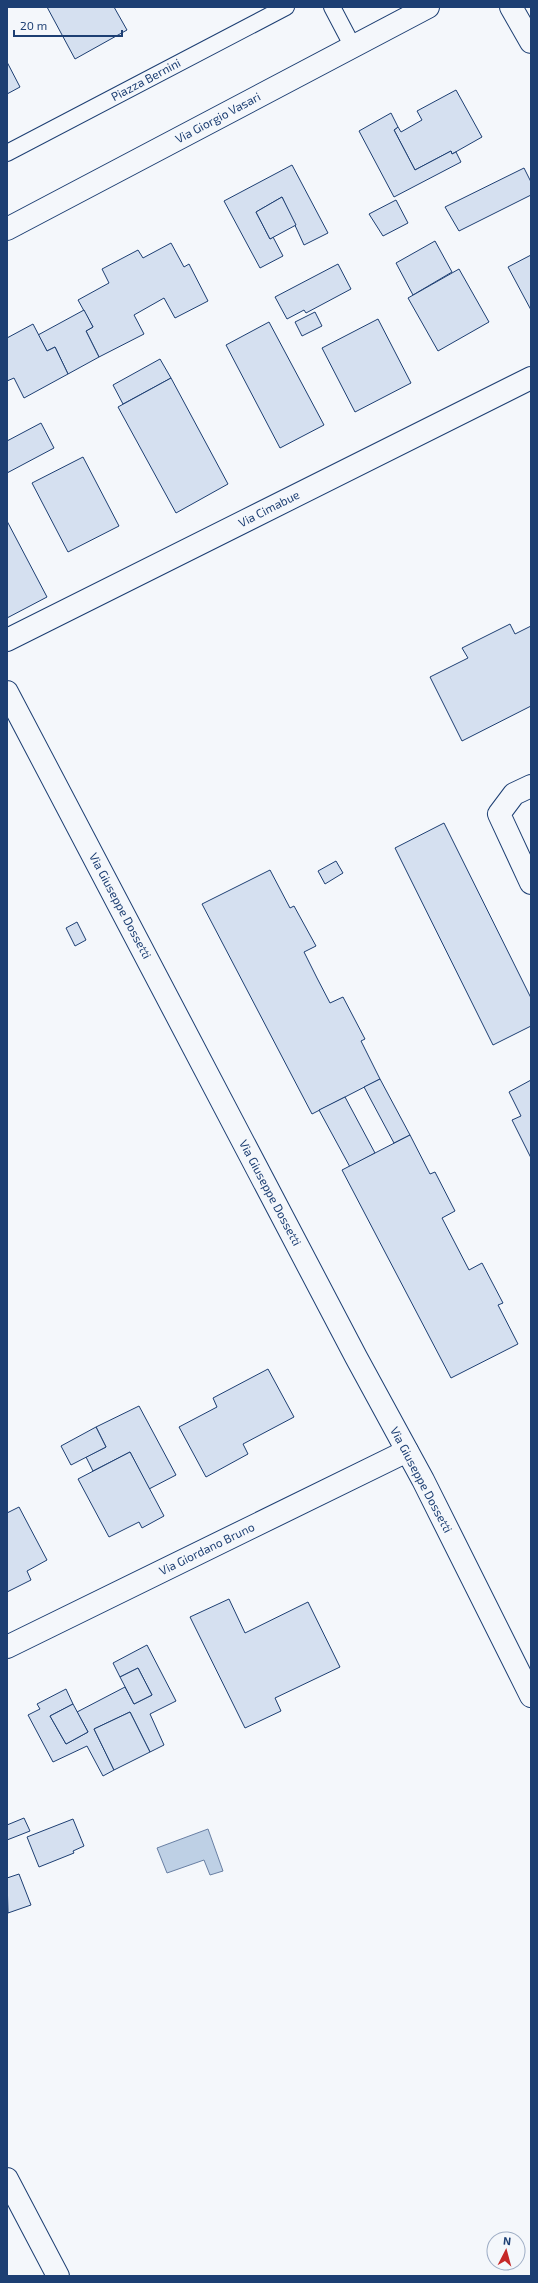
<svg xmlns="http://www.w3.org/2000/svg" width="538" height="2283" font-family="'Exo 2',sans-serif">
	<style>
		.water { fill: #bed0e5; stroke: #687fa3 }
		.building { fill: #d5e0f0; stroke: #1d3f73 }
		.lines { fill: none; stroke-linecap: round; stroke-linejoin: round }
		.lane-casing { stroke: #1d3f73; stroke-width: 18 }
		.street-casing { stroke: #1d3f73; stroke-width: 24 }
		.secondary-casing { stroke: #1d3f73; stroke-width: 24 }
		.lane { stroke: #f4f7fb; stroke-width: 16 }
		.street { stroke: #f4f7fb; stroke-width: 22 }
		.secondary { stroke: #f4f7fb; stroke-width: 22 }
		.labels { text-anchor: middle; stroke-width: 3; stroke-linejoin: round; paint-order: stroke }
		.street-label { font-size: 12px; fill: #1d3f73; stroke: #f4f7fb }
	</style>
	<rect width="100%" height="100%" fill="#f4f7fb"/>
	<polygon class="water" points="208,1829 223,1871 210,1875 204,1860 167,1873 157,1848"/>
	<g class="building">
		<polygon points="47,7 114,7 127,30 75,59"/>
		<polygon points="7,62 20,87 7,94"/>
		<polygon points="456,90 482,137 452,154 451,151 415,170 394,130 398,127 401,132 422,120 417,111"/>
		<polygon points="391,113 398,127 394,130 415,170 451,151 452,154 456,152 461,162 394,197 359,131"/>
		<polygon points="292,165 328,233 304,245 282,197 256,212 270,239 273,237 283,256 260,268 224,201"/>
		<polygon points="524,168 531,182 531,195 459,231 445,207"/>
		<polygon points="282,197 296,225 270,239 256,212"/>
		<polygon points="396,200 408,223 383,236 369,214"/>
		<polygon points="435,241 452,272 413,295 396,263"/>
		<polygon points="171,243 184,267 189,264 208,301 175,318 164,298 134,315 144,334 99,357 86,331 93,327 78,300 109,283 102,269 138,250 143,258"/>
		<polygon points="531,255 531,310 508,267"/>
		<polygon points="338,264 351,289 306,313 304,310 287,319 275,297"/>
		<polygon points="459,269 489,322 438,351 408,298"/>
		<polygon points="84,310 93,327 86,331 99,357 68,374 55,347 47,351 38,335"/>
		<polygon points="315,312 322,326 302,336 295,322"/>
		<polygon points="378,319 411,383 355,412 322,348"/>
		<polygon points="269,322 324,425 280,448 226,345"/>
		<polygon points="33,324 47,351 55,347 68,374 24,398 14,378 7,381 7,338"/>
		<polygon points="160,359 171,378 123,404 113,385"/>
		<polygon points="171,378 228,484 176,513 118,407"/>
		<polygon points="41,423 54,448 7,473 7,441"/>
		<polygon points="83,457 119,526 68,552 32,483"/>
		<polygon points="7,521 47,597 7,618"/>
		<polygon points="510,624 515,634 531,626 531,706 462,741 430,677 468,658 462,648"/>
		<polygon points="444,823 531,998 531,1026 493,1045 395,848"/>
		<polygon points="336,861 343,873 325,884 318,871"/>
		<polygon points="270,870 290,908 294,906 316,946 304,952 317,978 330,1003 343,997 365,1039 361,1041 380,1079 312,1114 202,904"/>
		<polygon points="77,922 86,940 75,946 66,928"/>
		<polygon points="380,1079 410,1135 394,1143 364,1087"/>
		<polygon points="531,1080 531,1158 512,1120 521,1116 509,1092"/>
		<polygon points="345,1097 375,1153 350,1167 319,1110"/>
		<polygon points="410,1135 430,1174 435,1172 455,1211 442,1218 469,1270 482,1263 503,1303 498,1305 518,1344 451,1378 342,1170"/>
		<polygon points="268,1369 294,1417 243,1444 248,1454 206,1477 179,1427 217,1407 213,1398"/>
		<polygon points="139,1406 176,1475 149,1489 130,1452 93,1471 86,1457 106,1447 96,1427"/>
		<polygon points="96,1427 106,1447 71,1465 61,1446"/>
		<polygon points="130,1452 164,1516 142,1528 139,1522 109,1537 78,1479"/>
		<polygon points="19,1507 47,1560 27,1571 31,1580 7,1592 7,1513"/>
		<polygon points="229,1599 245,1633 308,1602 340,1667 275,1698 281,1711 245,1728 190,1617"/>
		<polygon points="147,1645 176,1701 150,1714 164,1745 150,1752 130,1712 94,1729 114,1770 103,1776 87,1746 53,1762 28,1715 40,1709 37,1704 66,1689 73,1704 50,1716 66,1744 88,1732 77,1712 125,1687 134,1704 152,1695 138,1668 120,1677 113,1663"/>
		<polygon points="138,1668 152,1695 134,1704 120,1677"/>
		<polygon points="73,1704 88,1732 66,1744 50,1716"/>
		<polygon points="130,1712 150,1752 114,1770 94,1729"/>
		<polygon points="24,1818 30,1831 7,1840 7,1825"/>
		<polygon points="73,1819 84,1846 73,1851 74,1853 39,1867 27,1837"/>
		<polygon points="19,1874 31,1905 8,1913 7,1878"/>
	</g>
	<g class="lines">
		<defs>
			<g id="lane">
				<polyline points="332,7 353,47"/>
				<polyline points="7,153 286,7"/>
			</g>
			<g id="street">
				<polyline points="511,7 531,42"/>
				<polyline points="7,229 428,7"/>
				<polyline points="7,640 531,378"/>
				<polyline points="7,692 356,1357 423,1480 531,1696"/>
				<polyline points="531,786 514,794 499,814 531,883"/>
				<polyline points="7,1647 407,1451"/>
			</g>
			<polyline id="secondary" points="7,2179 58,2276"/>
		</defs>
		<use href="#lane" class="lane-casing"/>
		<use href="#street" class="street-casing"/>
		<use href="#secondary" class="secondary-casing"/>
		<use href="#lane" class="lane"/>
		<use href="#street" class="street"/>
		<use href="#secondary" class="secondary"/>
	</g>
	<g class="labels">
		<g class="street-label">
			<text transform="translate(146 80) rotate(-28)" y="4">Piazza Bernini</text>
			<text transform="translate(218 118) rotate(-28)" y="4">Via Giorgio Vasari</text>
			<text transform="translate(269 509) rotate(-27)" y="4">Via Cimabue</text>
			<text transform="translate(120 906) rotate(62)" y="4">Via Giuseppe Dossetti</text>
			<text transform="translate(270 1193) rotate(62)" y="4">Via Giuseppe Dossetti</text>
			<text transform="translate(421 1480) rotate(62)" y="4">Via Giuseppe Dossetti</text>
			<text transform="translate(207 1549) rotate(-26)" y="4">Via Giordano Bruno</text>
		</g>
	</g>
	<rect width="538" height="2283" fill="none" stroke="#1d3f73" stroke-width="16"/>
	<g transform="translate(506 2251) rotate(6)"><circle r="19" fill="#f4f7fb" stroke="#9eadc5"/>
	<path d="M0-3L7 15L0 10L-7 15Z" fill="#c62828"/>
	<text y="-6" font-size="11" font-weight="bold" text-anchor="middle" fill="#1d3f73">N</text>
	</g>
	<path d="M14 30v6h108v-6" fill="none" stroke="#1d3f73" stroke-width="2"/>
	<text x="20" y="30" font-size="12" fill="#1d3f73" stroke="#f4f7fb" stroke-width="3" paint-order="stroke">20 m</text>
</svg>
